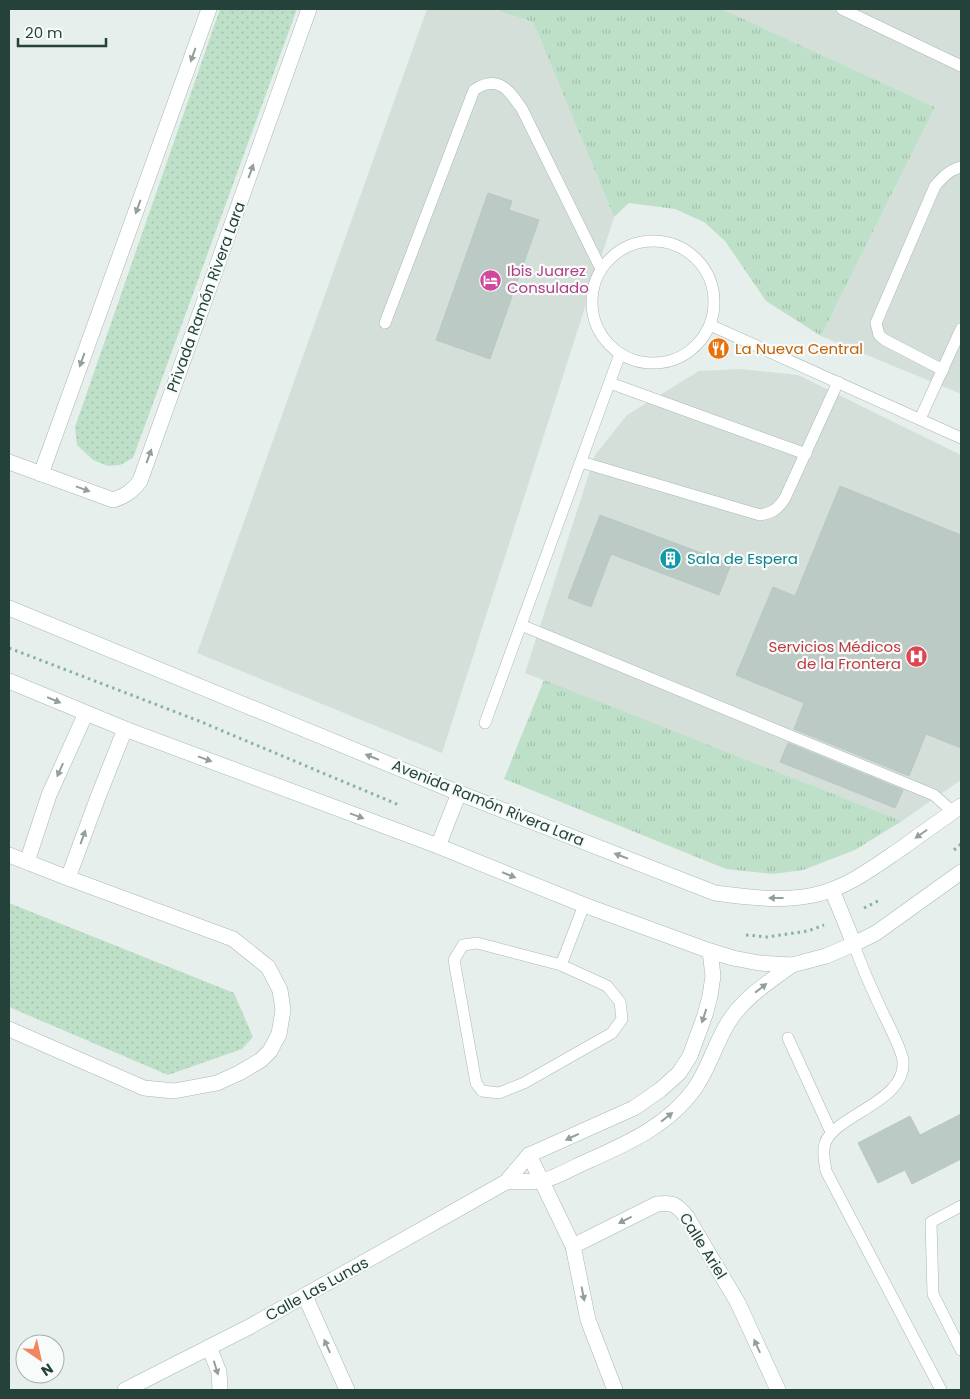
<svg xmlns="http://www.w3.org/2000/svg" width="970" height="1399" font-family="Poppins,sans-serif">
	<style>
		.built { fill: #d4dfda }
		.grass { fill: url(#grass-tufts) }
		.park { fill: url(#park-dots) }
		.building { fill: #bbcac4; stroke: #b8c9c2 }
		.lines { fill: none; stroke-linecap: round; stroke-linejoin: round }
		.lane-casing { stroke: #a8b8b2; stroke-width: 12 }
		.street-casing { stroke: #a8b8b2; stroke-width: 16 }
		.secondary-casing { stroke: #a4bbb3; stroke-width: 16 }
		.path { stroke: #86b3a5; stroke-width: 3; stroke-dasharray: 2.5 4; stroke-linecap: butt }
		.lane { stroke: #fff; stroke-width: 11 }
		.street { stroke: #fff; stroke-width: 15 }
		.secondary { stroke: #fff; stroke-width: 15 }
		.oneway { fill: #92a09c }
		.labels { text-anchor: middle; stroke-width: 4.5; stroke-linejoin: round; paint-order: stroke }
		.hotel-label { font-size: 15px; fill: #b23c85; stroke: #f7fbf9; text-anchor: start }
		.street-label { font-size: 15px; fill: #24423a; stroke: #f7fbf9 }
		.food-label { font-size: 15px; fill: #c56008; stroke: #f7fbf9; text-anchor: start }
		.culture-label { font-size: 15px; fill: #0d838f; stroke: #f7fbf9; text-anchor: start }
		.health-label { font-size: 15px; fill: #be3a42; stroke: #f7fbf9; text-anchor: end }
	</style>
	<defs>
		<pattern id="grass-tufts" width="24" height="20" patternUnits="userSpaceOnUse" patternTransform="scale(1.25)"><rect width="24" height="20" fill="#bfe0c8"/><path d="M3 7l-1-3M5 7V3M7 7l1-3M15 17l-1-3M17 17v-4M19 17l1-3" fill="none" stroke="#a4c1ad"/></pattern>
		<pattern id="park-dots" width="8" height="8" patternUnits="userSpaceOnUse" patternTransform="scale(1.25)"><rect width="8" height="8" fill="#bfe0c8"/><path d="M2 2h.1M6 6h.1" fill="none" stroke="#a4c1ad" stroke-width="1.8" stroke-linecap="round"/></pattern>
	</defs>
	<rect width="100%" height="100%" fill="#e6efeb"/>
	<g class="built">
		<polygon points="427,9 493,9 533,22 614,217 442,753 197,653"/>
		<polygon points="722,9 961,9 961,394 821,336 935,107"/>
		<polygon points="740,369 798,375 961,455 961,780 902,821 525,673 595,455 627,415 699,371"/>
	</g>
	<g class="grass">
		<polygon points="493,9 722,9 935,107 821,336 766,301 725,241 704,222 675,209 629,203 614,217 533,22"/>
		<polygon points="544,680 902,821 855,850 803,870 773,874 726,869 504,779"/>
	</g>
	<g class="park">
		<polygon points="220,9 297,9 133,458 120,465 108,466 93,460 77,445 75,427"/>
		<polygon points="9,903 234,993 253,1037 242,1049 168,1075 9,1007"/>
	</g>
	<g class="building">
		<polygon points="488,193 512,201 509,210 539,220 490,359 436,340"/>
		<polygon points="840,486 961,535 961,748 926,734 909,776 794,729 804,703 736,675 773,587 795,596"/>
		<polygon points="600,515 731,564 719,595 611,554 591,607 568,598"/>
		<polygon points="788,743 903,790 895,808 780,762"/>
		<polygon points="961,1114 961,1159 912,1184 905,1170 878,1183 858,1143 910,1116 920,1135"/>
	</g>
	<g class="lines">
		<defs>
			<g id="lane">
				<polyline points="842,9 961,66"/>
				<circle cx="653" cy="302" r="61"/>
				<path d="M385 323 474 90C498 74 509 90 522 109L601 269"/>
				<polyline points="710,325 961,438"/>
				<path d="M943 370 885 340 879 335 876 323 935 186C943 177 949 170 961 167"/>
				<polyline points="610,383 806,454"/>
				<polyline points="920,419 961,329"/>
				<path d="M581 462 760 515C772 513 778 509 785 498L838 382"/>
				<polyline points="521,625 934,795 953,812"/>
				<polyline points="485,723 620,354"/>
				<polygon points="477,943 561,965 607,986 620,1002 622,1019 612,1033 524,1083 499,1093 482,1091 476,1083 454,960 463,945"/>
				<path d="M854 944C862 969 873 992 884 1015 889 1026 902 1050 903 1061 907 1104 827 1116 824 1148 823 1155 825 1164 826 1171L941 1390"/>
				<polyline points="561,965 584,905"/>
				<polyline points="788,1038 831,1132"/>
				<polyline points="961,1206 931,1222 933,1294 961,1350"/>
			</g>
			<g id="street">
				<path d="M9 462 113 500C126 496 132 491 140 481L309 9"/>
				<polyline points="41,474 209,9"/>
				<polyline points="9,855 68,878 233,939 268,967 280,990 283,1010 279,1034 270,1051 261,1060 239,1073 217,1083 174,1091 144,1088 9,1029"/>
				<polyline points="27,862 49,795 86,713"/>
				<polyline points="68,878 98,797 125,729"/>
				<polyline points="529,1155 573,1246 588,1320 615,1390"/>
				<path d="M506 1182C517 1181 529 1182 540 1181 550 1180 569 1170 579 1165 621 1146 667 1128 695 1088 709 1068 715 1044 728 1023 743 998 769 982 792 965"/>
				<path d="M573 1246 657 1204C673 1202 676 1204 687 1217L738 1303 778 1390"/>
				<polyline points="305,1296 347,1390"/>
				<polyline points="209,1347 219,1372 220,1390"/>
				<polyline points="125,1390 249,1327 506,1182 529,1155 634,1108 660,1090 679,1073 690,1056 705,1015 710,996 713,976 710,951"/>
			</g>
			<g id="secondary">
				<path d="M9 608 459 793 715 893C747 897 781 902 814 895 847 888 874 867 902 848 921 834 941 820 961 806"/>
				<polyline points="9,681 125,729 438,846 584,905 710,951 733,958 759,963 792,965 826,956 854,944 876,933 961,872"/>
				<polyline points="438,846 459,793"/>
				<polyline points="832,890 854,944"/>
			</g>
		</defs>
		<use href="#lane" class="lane-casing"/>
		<use href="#street" class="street-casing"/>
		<use href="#secondary" class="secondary-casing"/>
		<g class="path">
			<polyline points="9,648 199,721 399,805"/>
			<polyline points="954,850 961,844"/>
			<polyline points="864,908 880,900"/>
			<polyline points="746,935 767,937 808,931 824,925"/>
		</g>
		<use href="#lane" class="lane"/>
		<use href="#street" class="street"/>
		<use href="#secondary" class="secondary"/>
	</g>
	<defs><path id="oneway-solid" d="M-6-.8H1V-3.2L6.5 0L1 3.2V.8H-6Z" transform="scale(1.25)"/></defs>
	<g class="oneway">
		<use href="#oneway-solid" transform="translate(193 55) rotate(110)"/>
		<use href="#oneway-solid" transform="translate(251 171) rotate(-70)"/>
		<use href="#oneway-solid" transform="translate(138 207) rotate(110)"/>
		<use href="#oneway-solid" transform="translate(82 360) rotate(110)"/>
		<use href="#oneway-solid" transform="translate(149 456) rotate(-70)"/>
		<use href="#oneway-solid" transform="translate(83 489) rotate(20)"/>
		<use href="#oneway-solid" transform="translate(54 700) rotate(23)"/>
		<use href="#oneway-solid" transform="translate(372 757) rotate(-158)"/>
		<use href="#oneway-solid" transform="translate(205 759) rotate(20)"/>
		<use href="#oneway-solid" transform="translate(60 770) rotate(114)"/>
		<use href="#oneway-solid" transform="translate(357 816) rotate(20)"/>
		<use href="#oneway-solid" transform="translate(921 834) rotate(145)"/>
		<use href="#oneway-solid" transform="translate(83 837) rotate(-70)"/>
		<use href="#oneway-solid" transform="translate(621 856) rotate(-159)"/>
		<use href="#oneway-solid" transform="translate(509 875) rotate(22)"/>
		<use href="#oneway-solid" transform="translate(776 898) rotate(180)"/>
		<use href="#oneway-solid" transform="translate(761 988) rotate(-38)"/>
		<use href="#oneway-solid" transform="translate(704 1016) rotate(108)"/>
		<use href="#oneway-solid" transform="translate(667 1117) rotate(-38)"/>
		<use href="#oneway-solid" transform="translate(572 1137) rotate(155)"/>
		<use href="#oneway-solid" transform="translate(625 1220) rotate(153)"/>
		<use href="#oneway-solid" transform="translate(583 1294) rotate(79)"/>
		<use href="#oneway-solid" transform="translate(327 1346) rotate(-114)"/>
		<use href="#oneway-solid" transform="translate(757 1346) rotate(-114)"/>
		<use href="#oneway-solid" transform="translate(216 1368) rotate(73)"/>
	</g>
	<defs>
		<symbol id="hotel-disc" viewBox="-11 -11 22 22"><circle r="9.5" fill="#d1479c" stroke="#f7fbf9"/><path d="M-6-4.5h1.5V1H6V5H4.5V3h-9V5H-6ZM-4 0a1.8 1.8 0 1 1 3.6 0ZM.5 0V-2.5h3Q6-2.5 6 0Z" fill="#fff"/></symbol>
		<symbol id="restaurant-disc" viewBox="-11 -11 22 22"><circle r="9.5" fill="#e8710a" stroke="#f7fbf9"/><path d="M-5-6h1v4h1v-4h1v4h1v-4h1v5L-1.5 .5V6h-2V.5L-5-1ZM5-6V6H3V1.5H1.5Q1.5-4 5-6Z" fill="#fff"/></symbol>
		<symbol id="building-disc" viewBox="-11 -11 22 22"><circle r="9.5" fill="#0f9aa8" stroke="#f7fbf9"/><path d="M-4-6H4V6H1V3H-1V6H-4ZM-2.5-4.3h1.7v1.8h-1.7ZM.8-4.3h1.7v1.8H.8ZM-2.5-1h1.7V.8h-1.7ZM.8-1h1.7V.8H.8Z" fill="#fff"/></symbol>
		<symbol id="hospital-disc" viewBox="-11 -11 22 22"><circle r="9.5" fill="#e0444e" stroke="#f7fbf9"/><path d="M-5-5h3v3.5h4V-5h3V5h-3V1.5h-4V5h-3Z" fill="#fff"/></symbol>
	</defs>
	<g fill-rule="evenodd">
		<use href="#hotel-disc" x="478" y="268" width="25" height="25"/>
		<use href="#restaurant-disc" x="706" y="336" width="25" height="25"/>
		<use href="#building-disc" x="658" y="546" width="25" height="25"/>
		<use href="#hospital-disc" x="904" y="644" width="25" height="25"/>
	</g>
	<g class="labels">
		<g class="hotel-label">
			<text x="507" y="276">Ibis Juarez<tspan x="507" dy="17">Consulado</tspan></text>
		</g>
		<g class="street-label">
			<text transform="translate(206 297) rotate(-70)" y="5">Privada Ramón Rivera Lara</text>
			<text transform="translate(488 803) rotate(22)" y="5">Avenida Ramón Rivera Lara</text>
			<text transform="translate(703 1246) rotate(58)" y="5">Calle Ariel</text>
			<text transform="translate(317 1289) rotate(-29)" y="5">Calle Las Lunas</text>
		</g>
		<g class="food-label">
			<text x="735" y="354">La Nueva Central</text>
		</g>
		<g class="culture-label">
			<text x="687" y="564">Sala de Espera</text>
		</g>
		<g class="health-label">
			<text x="901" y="652">Servicios Médicos<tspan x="901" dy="17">de la Frontera</tspan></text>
		</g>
	</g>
	<rect width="970" height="1399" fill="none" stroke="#24423a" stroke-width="20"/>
	<g transform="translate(40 1359) rotate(146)"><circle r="24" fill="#f7fbf9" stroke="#a3b1ad"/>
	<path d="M0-4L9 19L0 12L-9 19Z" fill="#f4845f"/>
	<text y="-8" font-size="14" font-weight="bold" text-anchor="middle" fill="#24423a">N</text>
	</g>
	<path d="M18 38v8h88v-8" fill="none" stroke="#24423a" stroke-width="2.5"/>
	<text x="25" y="38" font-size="15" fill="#24423a" stroke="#f7fbf9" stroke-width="4" paint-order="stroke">20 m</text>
</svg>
